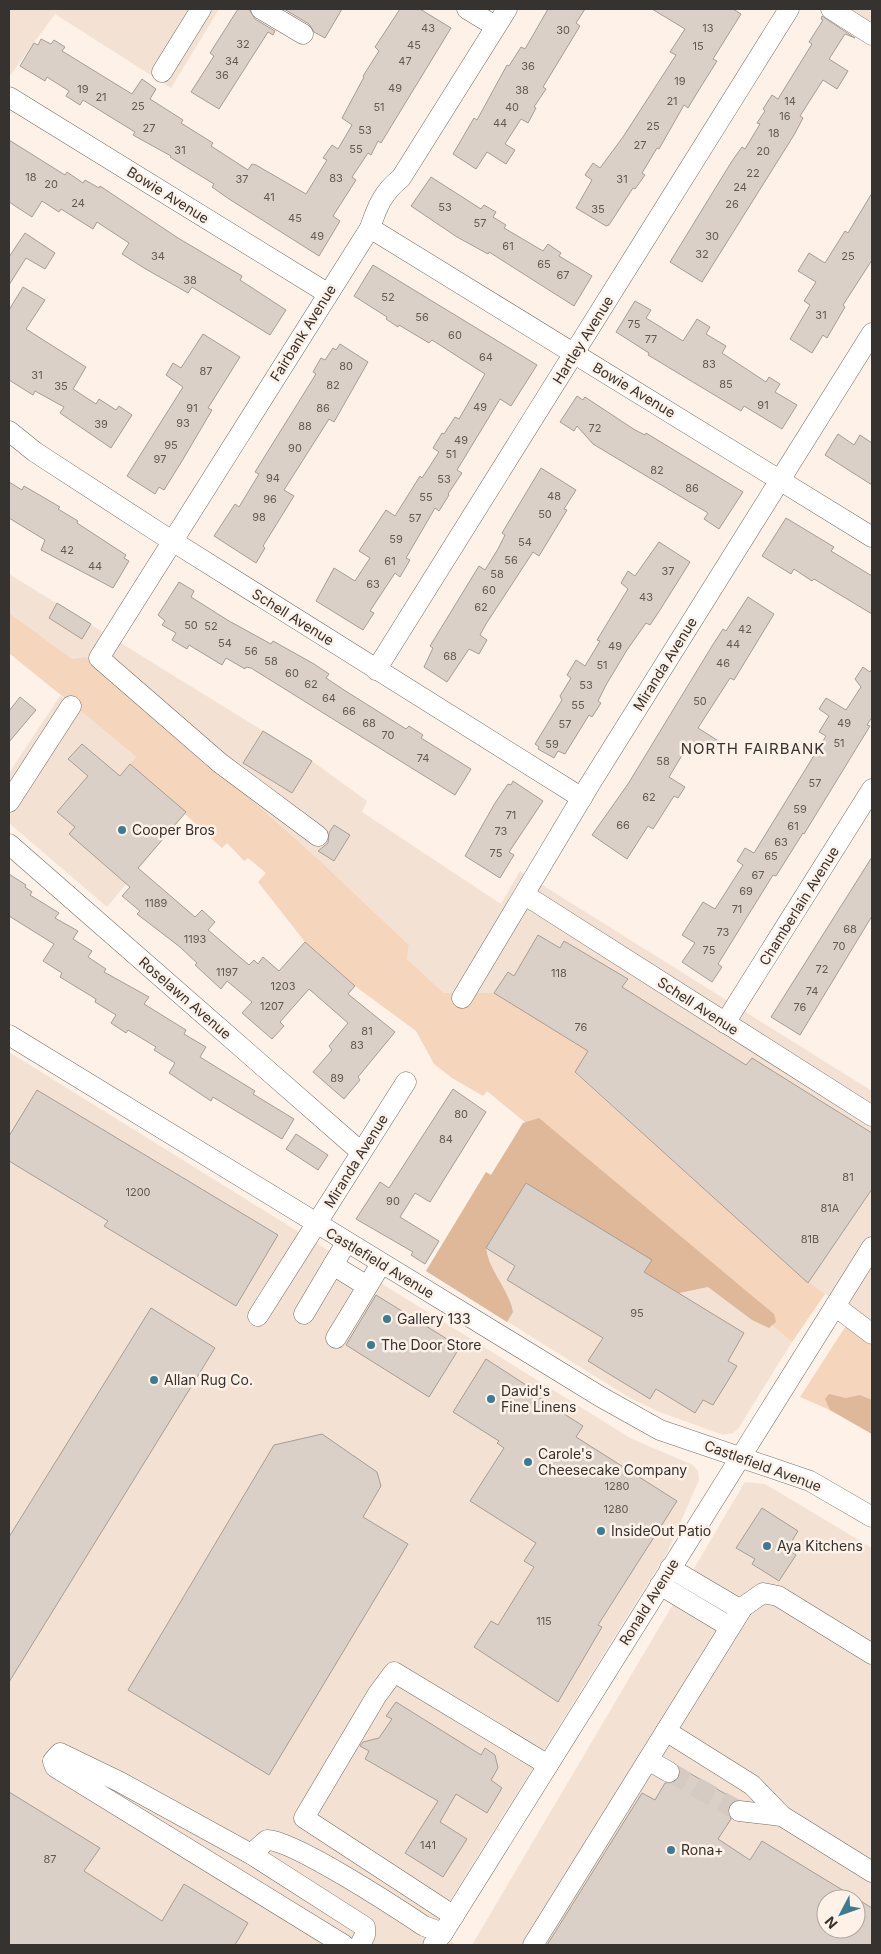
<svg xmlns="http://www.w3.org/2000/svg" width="881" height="1954" font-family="Inter,sans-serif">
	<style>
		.built { fill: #f3e2d4; fill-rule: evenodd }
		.green { fill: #f5d6bd }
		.forest { fill: #deb899 }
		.building { fill: #dbd0c7; stroke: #a79d94; fill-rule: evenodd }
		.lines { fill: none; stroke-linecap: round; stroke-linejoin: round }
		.minor-tunnel { stroke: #d5cbc3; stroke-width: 20; stroke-dasharray: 20 10; stroke-linecap: butt }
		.minor-casing { stroke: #746b63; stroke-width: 21 }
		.minor { stroke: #fff; stroke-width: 20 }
		.poi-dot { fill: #3e7b91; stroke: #fdf1e8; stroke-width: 2 }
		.labels { text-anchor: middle; stroke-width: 5; stroke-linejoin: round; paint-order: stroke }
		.number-label { font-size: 11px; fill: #5f5a55 }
		.street-label { font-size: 14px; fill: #36322f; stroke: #fdf1e8 }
		.poi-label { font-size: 14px; fill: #36322f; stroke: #fdf1e8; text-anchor: start }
		.neighbourhood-label { font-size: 15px; letter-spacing: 1px; fill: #36322f; stroke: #fdf1e8 }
	</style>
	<rect width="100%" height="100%" fill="#fdf1e8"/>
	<g class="built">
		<polygon points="9,9 219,9 171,88 55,14 9,77"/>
		<polygon points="827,9 872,9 872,37"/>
		<polygon points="9,574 312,761 367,801 362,812 501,904 520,871 872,1091 872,1337 825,1294 808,1283 575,1072 588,1052 494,993 444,993 407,959 409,945 317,858 118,680 72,660 9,613"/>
		<polygon points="60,696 86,713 136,757 131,764 186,812 107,907 9,823 9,773"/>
		<polygon points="9,1052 632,1439 693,1465 698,1471 699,1480 668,1551 430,1933 458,1945 9,1945"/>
		<polygon points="523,1123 792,1342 738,1429 733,1433 723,1435 657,1411 630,1398 426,1271 486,1172 491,1175"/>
		<path d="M745 1482 765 1484 872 1548V1945H472ZM826 1899H856V1929H826Z"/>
	</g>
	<g class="green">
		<path d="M9 613 72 659 86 657 118 680 317 858 409 945 407 959 444 993H494L588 1051 575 1073 808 1282 825 1294 792 1342 487 1091 483 1096 452 1078 434 1064 416 1031 355 986 305 942 258 882 266 873 248 858 244 861 227 843 222 848 130 764 136 757C95 721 51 688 9 653Z"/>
		<polygon points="851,1318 872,1337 872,1434 830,1410 800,1397"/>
	</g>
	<g class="forest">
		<path d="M539 1118 774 1314 776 1322 769 1328 752 1320 708 1287 679 1293 644 1272 651 1260 526 1183 486 1248C489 1272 509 1289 513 1312L507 1322 426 1271 486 1172 491 1175 523 1123Z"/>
		<polygon points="829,1394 846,1398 860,1395 872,1400 872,1434 830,1410 825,1399"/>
	</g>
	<g class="building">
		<polygon points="238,9 249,9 255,19 275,31 273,35 268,32 219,109 191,92 214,56 210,53"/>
		<polygon points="284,9 342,9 325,38 314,32 309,24"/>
		<polygon points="400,9 420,9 451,28 381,143 378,141 371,155 368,153 352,177 356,180 333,216 340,221 319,256 229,199 212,187 214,184 170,157 171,156 133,135 135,132 83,100 80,105 66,96 69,91 47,77 45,81 20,66 34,43 38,45 41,39 51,44 54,40 65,47 62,51 132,94 142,79 156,89 150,99 183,120 181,123 213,143 211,146 248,170 252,164 256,165 306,194 327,160 323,158 332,145 338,149 352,125 342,118 364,77 363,76 379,51 375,47"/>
		<polygon points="548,9 585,9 576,23 580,26 543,87 546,89 534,107 536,108 528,123 521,119 505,144 515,150 506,164 487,152 476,169 453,154 474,118 477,120 507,65 509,66 521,47 525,49"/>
		<polygon points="652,9 733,9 741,14 713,59 717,61 697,93 688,108 684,105 659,149 657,148 642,173 645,175 635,189 633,188 609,225 606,226 576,208 592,180 585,175 593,163 600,168 623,137 676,55 670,52 685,29"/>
		<polygon points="822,16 855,38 845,34 829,59 848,71 837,89 823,80 800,116 803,118 794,135 702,282 670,262 732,161 742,147 745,149 760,124 757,123 765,111 763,109 772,95 778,99 799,65 812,44 809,42 823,20 821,19"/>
		<polygon points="9,140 65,175 67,172 83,183 85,180 99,188 100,186 178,238 242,276 240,280 286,310 270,335 192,287 188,293 144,268 122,254 129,243 97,222 93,229 61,209 59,212 42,201 32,217 9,202"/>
		<polygon points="431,177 481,209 484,205 496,212 493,217 506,225 504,228 543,251 548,244 561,253 559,256 592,276 574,306 489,252 488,254 457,237 411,206"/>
		<polygon points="872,193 872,260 843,305 845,307 827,338 823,335 812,353 790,339 810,305 804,301 816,282 798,271 809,253 825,263 845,231 848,233"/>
		<polygon points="25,233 55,253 45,269 26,258 9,285 9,257"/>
		<polygon points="373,265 537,365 511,406 500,399 457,470 462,473 448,494 449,495 439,511 435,508 406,558 410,560 400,577 395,573 370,611 374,613 363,630 316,601 334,568 355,581 370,558 359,551 386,510 395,516 420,476 422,478 439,452 433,448 442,433 444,434 455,417 459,419 485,374 432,340 429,343 399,325 398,327 386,319 387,317 354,296"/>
		<polygon points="23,287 45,300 26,329 86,367 73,389 96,404 99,399 116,410 119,406 132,415 111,448 60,413 64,407 35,391 33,395 9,380 9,310"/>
		<polygon points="635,301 651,310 646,318 683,341 697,319 710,327 706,334 726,346 722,353 766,382 769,377 780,384 775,392 797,405 782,429 744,406 741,411 648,355 649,353 616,332"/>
		<polygon points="203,334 240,357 208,408 212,410 182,461 164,490 159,487 155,494 127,476 183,387 166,375 173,363 181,368"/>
		<polygon points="340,344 368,362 334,422 329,419 284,490 294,496 263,546 265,548 256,563 214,536 235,504 239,507 259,474 255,472 316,374 313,372 321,358 325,360 333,348 336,350"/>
		<polygon points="577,396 583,400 585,397 635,430 645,435 646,433 743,492 719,529 704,519 708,513 593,444 577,426 574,431 560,422"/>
		<polygon points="838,434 854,445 860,435 872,443 872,485 825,455"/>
		<polygon points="541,468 576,490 564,509 567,510 539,556 533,552 486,624 480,635 487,640 479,654 469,649 447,682 424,667 433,648 430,646 479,566 485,570 498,549 505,535 502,533"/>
		<polygon points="9,482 22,490 24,486 60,507 58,509 78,521 77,523 126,555 124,558 129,561 113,588 41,550 45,540 9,518"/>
		<polygon points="786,518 834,547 831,551 872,576 872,614 814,579 812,581 794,569 791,574 762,556"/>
		<polygon points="659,542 690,562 660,610 650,625 646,623 627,650 606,685 598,701 601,703 592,717 589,715 565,754 558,751 554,758 538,749 539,747 535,744 562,700 560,696 571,678 567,675 576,660 585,666 600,641 597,640 628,589 621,583 628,571 635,576"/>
		<polygon points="179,582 194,591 191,597 229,621 271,644 273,641 314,664 329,674 326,678 344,690 406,729 409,726 423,735 421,738 471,769 455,795 251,668 246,667 245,669 226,658 222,665 189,645 187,649 172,640 176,633 162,625 165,621 158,615"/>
		<polygon points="748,597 774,614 734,680 730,678 698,728 720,742 712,755 690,742 669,777 685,787 678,798 674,796 653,829 648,826 627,859 592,835 628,784 712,646 723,629 726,631"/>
		<polygon points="57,603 91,624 82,639 49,618"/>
		<polygon points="863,667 870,672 872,669 872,717 867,725 870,726 804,834 803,833 776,876 773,875 718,964 722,967 712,982 682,962 695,943 682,935 703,902 715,909 743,865 737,861 745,848 754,853 826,736 819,732 829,716 819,709 826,698 846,710 861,687 855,679"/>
		<polygon points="20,697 36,710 9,742 9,711"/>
		<polygon points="263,731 312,761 292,793 243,763"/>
		<polygon points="82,744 120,776 130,764 186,812 138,868 195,917 202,910 215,922 208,930 249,965 254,960 258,964 263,957 279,971 305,942 355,986 348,994 395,1032 358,1077 360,1080 344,1099 313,1072 332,1050 329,1046 348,1023 309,989 280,1022 284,1026 272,1039 242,1013 252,1002 227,981 221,989 195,965 197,963 180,947 137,914 140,911 122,896 130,887 69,834 75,827 57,812 88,776 68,759"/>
		<polygon points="513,781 543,801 509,852 514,855 500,878 465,856 495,803 508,784 511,785"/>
		<polygon points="334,825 350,835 334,861 318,851 328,843 329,833"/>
		<polygon points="872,857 872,916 800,1035 771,1017"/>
		<polygon points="9,874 26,885 25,887 32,892 30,895 59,913 55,918 78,931 73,939 92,951 88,957 106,969 104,972 149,997 144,1004 186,1030 184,1034 206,1047 200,1057 255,1091 253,1094 294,1119 282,1139 213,1097 211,1101 169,1073 175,1063 154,1050 156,1047 128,1030 126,1033 111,1023 116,1015 95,1002 96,999 60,977 62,973 43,961 54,944 9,916"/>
		<polygon points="538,935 560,948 564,941 628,979 622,987 746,1065 752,1058 872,1133 872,1189 808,1283 575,1072 588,1051 494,993 508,972 514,976"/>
		<polygon points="453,1089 486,1112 430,1202 415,1193 400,1217 439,1241 425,1264 411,1255 413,1252 356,1219 380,1182 389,1188"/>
		<polygon points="37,1090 278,1235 236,1306 104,1226 108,1221 9,1161 9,1136"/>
		<polygon points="296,1134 328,1155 318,1170 286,1149"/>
		<polygon points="526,1183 652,1260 644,1272 744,1333 728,1361 737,1366 713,1405 703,1400 695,1413 656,1389 650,1399 588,1361 603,1338 507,1280 515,1266 486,1248"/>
		<polygon points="376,1295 460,1347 429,1397 346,1345"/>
		<polygon points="151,1308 215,1348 9,1682 9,1537"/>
		<polygon points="486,1359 529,1387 527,1390 583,1426 576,1437 677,1501 598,1625 602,1627 558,1702 474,1647 491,1621 498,1625 534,1567 524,1561 536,1543 470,1501 504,1448 497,1443 499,1441 453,1412"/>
		<polygon points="322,1434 377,1472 381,1486 363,1517 408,1544 269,1775 128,1690 274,1445"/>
		<polygon points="762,1508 798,1531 792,1541 797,1544 792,1552 796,1555 779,1581 752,1564 755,1559 736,1548"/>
		<polygon points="396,1702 481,1755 485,1748 495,1755 498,1768 491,1780 502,1788 487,1813 456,1794 440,1822 467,1839 443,1877 405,1853 438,1801 365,1759 369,1751 360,1746 363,1742 379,1738 392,1719 386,1716"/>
		<path d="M679 1767 736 1800 729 1804 727 1810 731 1819 718 1839 750 1860 762 1841 872 1908V1945H547L642 1793 655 1800 665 1783 675 1782 679 1778ZM826 1899H856V1929H826Z"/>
		<polygon points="9,1792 100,1848 84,1871 162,1921 184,1884 248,1923 235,1945 9,1945"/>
	</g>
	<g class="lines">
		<polyline class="minor-tunnel" points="669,1772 739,1811"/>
		<defs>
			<g id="minor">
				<polyline points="261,9 303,34"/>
				<polyline points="467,9 495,26"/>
				<polyline points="831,9 872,35"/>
				<polyline points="162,72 201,9"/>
				<polyline points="9,97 327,293"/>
				<polyline points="370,228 872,537"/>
				<polyline points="9,431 35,452 158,532 582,798"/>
				<polyline points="376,670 789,9"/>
				<polyline points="9,802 71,706"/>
				<path d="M318 836 220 763 99 658 370 228C377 207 383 192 401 178L507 9"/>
				<polyline points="9,844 361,1152"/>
				<polyline points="525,895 872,1116"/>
				<polyline points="462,998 590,784 872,333"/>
				<polyline points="725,1023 872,789"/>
				<polyline points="9,1035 601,1397 660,1430 810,1481 872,1517"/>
				<polyline points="333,1265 367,1286"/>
				<polyline points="835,1306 872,1334"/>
				<polyline points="304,1314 346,1243"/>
				<polyline points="258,1316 406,1082"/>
				<polyline points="336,1338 381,1264"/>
				<polyline points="670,1568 741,1610"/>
				<polyline points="660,1585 730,1627"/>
				<polyline points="666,1731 752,1785 782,1816 872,1872"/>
				<polyline points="648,1760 669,1772"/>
				<polyline points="739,1811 782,1816"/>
				<polyline points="251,1854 120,1782 60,1753 53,1761 55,1767 344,1945"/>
				<polyline points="454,1916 304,1818 377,1695 394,1672 548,1765"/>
				<path d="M360 1945 365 1935V1927L251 1854 267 1840C293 1840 397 1908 424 1926L443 1933"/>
				<polyline points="433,1945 443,1933 872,1247"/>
				<polyline points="533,1945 743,1607 763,1593 778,1596 872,1654"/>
			</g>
		</defs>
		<use href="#minor" class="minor-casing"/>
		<use href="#minor" class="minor"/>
	</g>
	<g class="poi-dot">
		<circle cx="122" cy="830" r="5"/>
		<circle cx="387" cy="1319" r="5"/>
		<circle cx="371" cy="1345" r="5"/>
		<circle cx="154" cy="1380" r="5"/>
		<circle cx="491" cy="1399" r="5"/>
		<circle cx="528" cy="1462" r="5"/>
		<circle cx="601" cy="1531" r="5"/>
		<circle cx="767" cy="1546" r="5"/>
		<circle cx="671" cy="1850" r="5"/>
	</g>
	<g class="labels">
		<g class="number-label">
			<text x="428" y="32">43</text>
			<text x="708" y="32">13</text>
			<text x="563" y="34">30</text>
			<text x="243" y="48">32</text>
			<text x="414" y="49">45</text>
			<text x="698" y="50">15</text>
			<text x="232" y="65">34</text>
			<text x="405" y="65">47</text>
			<text x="528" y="70">36</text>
			<text x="222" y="79">36</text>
			<text x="680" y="85">19</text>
			<text x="395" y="92">49</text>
			<text x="83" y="93">19</text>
			<text x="522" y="94">38</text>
			<text x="101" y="101">21</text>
			<text x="672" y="105">21</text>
			<text x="790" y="105">14</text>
			<text x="138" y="110">25</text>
			<text x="379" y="111">51</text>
			<text x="512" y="111">40</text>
			<text x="785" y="120">16</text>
			<text x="500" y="127">44</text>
			<text x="653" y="130">25</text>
			<text x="149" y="132">27</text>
			<text x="365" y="134">53</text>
			<text x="774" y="137">18</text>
			<text x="640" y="149">27</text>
			<text x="356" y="153">55</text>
			<text x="180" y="154">31</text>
			<text x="763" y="155">20</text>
			<text x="753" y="177">22</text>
			<text x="31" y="181">18</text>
			<text x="336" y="182">83</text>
			<text x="242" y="183">37</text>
			<text x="622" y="183">31</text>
			<text x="51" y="188">20</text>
			<text x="740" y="191">24</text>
			<text x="269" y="201">41</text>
			<text x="78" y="207">24</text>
			<text x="732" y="208">26</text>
			<text x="445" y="211">53</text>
			<text x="598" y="213">35</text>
			<text x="295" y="222">45</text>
			<text x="480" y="227">57</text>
			<text x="317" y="240">49</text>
			<text x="712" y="240">30</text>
			<text x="508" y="250">61</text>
			<text x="702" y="258">32</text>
			<text x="158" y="260">34</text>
			<text x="848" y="260">25</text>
			<text x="544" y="268">65</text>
			<text x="563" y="279">67</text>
			<text x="190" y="284">38</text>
			<text x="388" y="301">52</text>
			<text x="821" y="319">31</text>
			<text x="422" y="321">56</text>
			<text x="634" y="328">75</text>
			<text x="455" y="339">60</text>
			<text x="651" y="343">77</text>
			<text x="486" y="361">64</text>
			<text x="709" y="368">83</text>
			<text x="346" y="370">80</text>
			<text x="206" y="375">87</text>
			<text x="37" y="379">31</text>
			<text x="726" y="388">85</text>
			<text x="333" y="389">82</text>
			<text x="61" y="390">35</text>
			<text x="763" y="409">91</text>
			<text x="480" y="411">49</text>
			<text x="192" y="412">91</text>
			<text x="323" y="412">86</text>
			<text x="183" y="427">93</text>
			<text x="101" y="428">39</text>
			<text x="305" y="430">88</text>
			<text x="595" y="432">72</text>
			<text x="461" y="444">49</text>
			<text x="171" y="449">95</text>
			<text x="295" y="452">90</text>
			<text x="451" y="458">51</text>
			<text x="160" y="463">97</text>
			<text x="657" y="474">82</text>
			<text x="273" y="482">94</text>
			<text x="444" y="483">53</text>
			<text x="692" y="492">86</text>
			<text x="554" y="500">48</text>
			<text x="426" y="501">55</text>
			<text x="270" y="503">96</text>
			<text x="545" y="518">50</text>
			<text x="259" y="521">98</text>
			<text x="415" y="522">57</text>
			<text x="396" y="543">59</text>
			<text x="525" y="546">54</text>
			<text x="67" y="554">42</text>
			<text x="511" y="564">56</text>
			<text x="390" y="565">61</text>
			<text x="95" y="570">44</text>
			<text x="668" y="575">37</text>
			<text x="497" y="578">58</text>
			<text x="373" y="588">63</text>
			<text x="489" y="594">60</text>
			<text x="646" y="601">43</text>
			<text x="481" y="611">62</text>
			<text x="191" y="629">50</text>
			<text x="211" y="630">52</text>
			<text x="745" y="633">42</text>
			<text x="225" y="647">54</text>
			<text x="733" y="648">44</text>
			<text x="615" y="650">49</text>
			<text x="251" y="655">56</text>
			<text x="450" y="660">68</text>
			<text x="271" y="665">58</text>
			<text x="723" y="667">46</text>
			<text x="602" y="669">51</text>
			<text x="292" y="677">60</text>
			<text x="311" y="688">62</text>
			<text x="586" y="689">53</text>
			<text x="329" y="702">64</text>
			<text x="700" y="705">50</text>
			<text x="578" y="709">55</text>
			<text x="349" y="715">66</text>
			<text x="369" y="727">68</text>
			<text x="844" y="727">49</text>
			<text x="565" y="728">57</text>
			<text x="388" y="739">70</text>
			<text x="839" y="747">51</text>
			<text x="552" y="748">59</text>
			<text x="423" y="762">74</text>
			<text x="663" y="765">58</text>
			<text x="815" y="787">57</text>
			<text x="649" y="801">62</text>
			<text x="800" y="813">59</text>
			<text x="511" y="819">71</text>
			<text x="623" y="829">66</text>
			<text x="793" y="830">61</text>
			<text x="501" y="835">73</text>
			<text x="781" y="846">63</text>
			<text x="496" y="857">75</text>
			<text x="771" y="860">65</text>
			<text x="758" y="879">67</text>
			<text x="746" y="895">69</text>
			<text x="156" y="907">1189</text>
			<text x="737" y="913">71</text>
			<text x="850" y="933">68</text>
			<text x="723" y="936">73</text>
			<text x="195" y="943">1193</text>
			<text x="839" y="950">70</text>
			<text x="709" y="954">75</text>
			<text x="822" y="973">72</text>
			<text x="227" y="976">1197</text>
			<text x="559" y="977">118</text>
			<text x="283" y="990">1203</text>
			<text x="812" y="995">74</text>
			<text x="272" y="1010">1207</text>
			<text x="800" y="1011">76</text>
			<text x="581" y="1031">76</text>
			<text x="367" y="1035">81</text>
			<text x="357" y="1049">83</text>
			<text x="337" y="1082">89</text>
			<text x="461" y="1118">80</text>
			<text x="446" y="1143">84</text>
			<text x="848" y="1181">81</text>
			<text x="138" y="1196">1200</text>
			<text x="393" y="1205">90</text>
			<text x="830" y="1212">81A</text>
			<text x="810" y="1243">81B</text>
			<text x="637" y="1317">95</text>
			<text x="617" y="1490">1280</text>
			<text x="616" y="1513">1280</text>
			<text x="544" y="1625">115</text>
			<text x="428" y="1849">141</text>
			<text x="50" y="1863">87</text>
		</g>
		<g class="street-label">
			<text transform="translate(168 195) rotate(32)" y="5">Bowie Avenue</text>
			<text transform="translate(303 333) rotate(-58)" y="5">Fairbank Avenue</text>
			<text transform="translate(583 340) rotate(-58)" y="5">Hartley Avenue</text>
			<text transform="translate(634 390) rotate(31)" y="5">Bowie Avenue</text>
			<text transform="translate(293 617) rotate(32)" y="5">Schell Avenue</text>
			<text transform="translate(665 664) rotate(-58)" y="5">Miranda Avenue</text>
			<text transform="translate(799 906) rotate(-58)" y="5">Chamberlain Avenue</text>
			<text transform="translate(185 998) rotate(41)" y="5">Roselawn Avenue</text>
			<text transform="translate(698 1006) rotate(33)" y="5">Schell Avenue</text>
			<text transform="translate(356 1161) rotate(-58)" y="5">Miranda Avenue</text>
			<text transform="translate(380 1263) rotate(31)" y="5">Castlefield Avenue</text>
			<text transform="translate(763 1466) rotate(20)" y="5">Castlefield Avenue</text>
			<text transform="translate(649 1602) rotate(-58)" y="5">Ronald Avenue</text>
		</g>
		<g class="poi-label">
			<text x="132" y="835">Cooper Bros</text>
			<text x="397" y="1324">Gallery 133</text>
			<text x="381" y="1350">The Door Store</text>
			<text x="164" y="1385">Allan Rug Co.</text>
			<text x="501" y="1396">David's<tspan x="501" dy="16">Fine Linens</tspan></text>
			<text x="538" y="1459">Carole's<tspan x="538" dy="16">Cheesecake Company</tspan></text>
			<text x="611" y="1536">InsideOut Patio</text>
			<text x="777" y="1551">Aya Kitchens</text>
			<text x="681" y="1855">Rona+</text>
		</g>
		<g class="neighbourhood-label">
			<text x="753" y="754">NORTH FAIRBANK</text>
		</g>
	</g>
	<rect width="881" height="1954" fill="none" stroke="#36322f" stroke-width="20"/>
	<g transform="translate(841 1914) rotate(229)"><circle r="24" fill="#fdf1e8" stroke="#ada59e"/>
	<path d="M0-4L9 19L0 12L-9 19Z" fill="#3e7b91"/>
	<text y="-8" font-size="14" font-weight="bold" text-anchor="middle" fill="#36322f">N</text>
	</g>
</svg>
